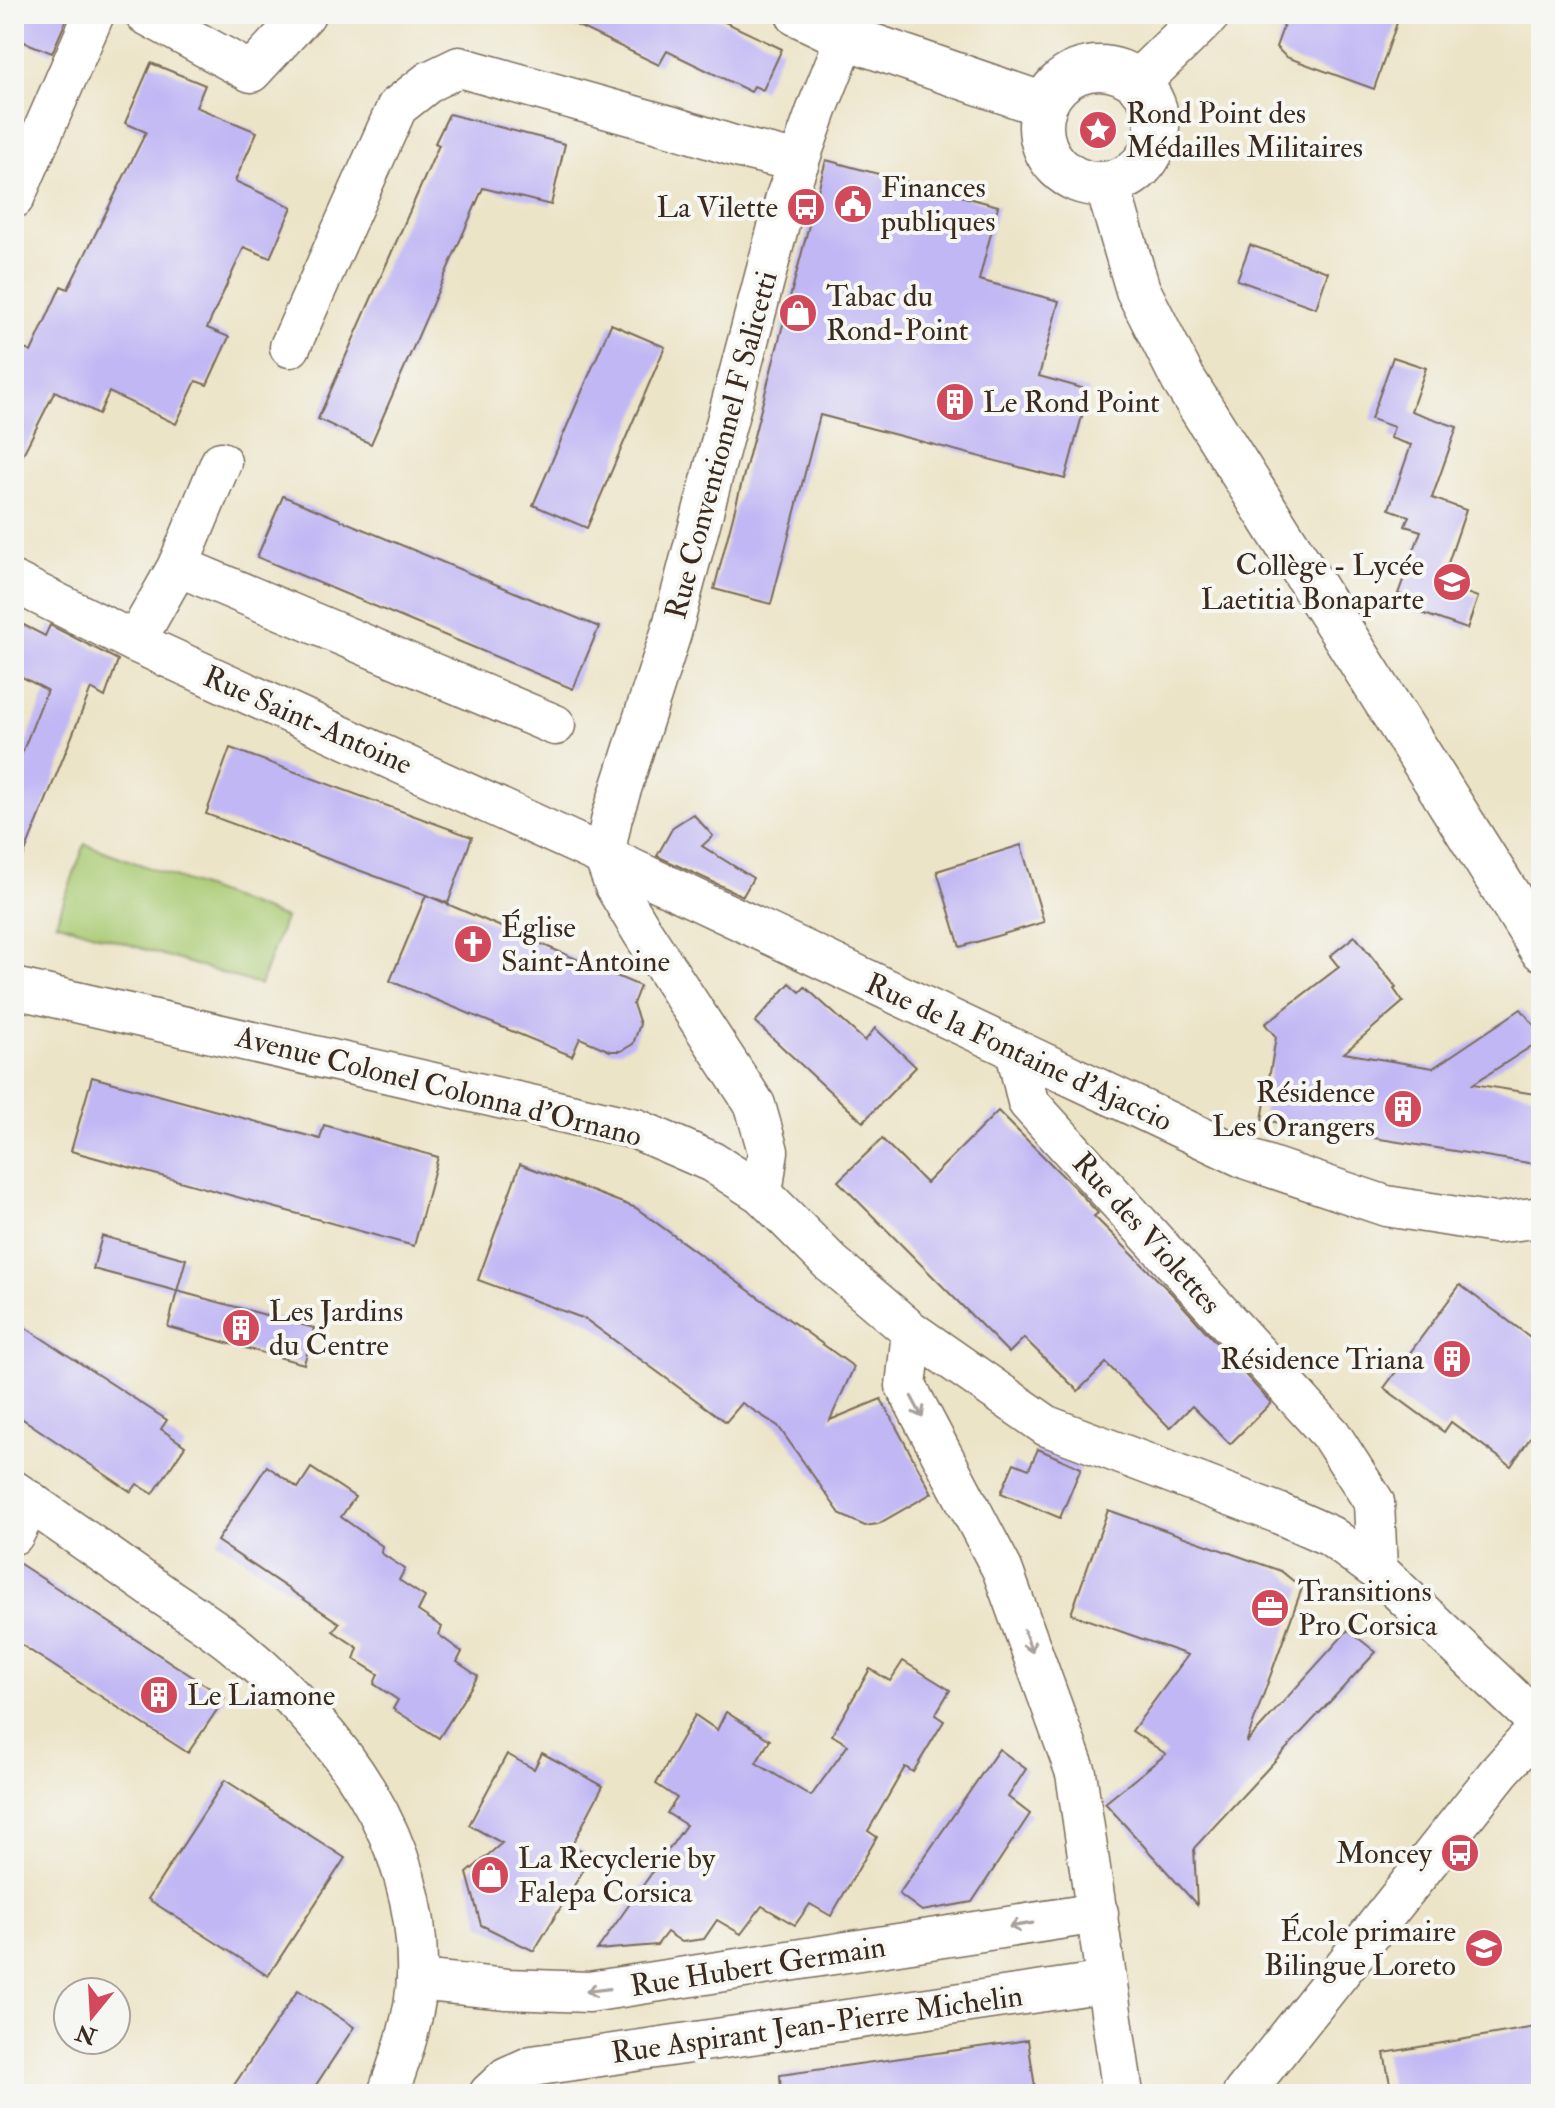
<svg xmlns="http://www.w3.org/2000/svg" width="1555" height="2108" font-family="'IM FELL Double Pica',serif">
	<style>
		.green { fill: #a9ca72; stroke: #727a48; stroke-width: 2 }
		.building { fill: #c1b7f4 }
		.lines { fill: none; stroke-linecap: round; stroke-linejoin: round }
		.minor-casing { stroke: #796b59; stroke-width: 43 }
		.major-casing { stroke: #796b59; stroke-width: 47 }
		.minor { stroke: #fff; stroke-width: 40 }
		.major { stroke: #fff; stroke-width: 44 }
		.oneway { stroke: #a79f9a }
		.labels { text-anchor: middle; stroke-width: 8; stroke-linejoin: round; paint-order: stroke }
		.poi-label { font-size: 30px; fill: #3b2a1e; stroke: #f6f6f2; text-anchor: start }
		.street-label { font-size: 30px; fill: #3b2a1e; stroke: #f6f6f2 }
	</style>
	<rect width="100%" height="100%" fill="#f6f6f2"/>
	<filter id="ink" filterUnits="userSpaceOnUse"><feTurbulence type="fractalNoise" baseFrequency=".0125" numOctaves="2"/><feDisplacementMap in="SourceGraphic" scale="16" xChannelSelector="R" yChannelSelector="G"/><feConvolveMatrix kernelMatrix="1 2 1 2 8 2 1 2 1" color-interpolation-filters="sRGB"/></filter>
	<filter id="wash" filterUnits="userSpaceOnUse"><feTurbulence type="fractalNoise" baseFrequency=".006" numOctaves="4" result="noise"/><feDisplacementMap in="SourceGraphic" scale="32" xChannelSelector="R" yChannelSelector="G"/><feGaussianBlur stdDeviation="1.8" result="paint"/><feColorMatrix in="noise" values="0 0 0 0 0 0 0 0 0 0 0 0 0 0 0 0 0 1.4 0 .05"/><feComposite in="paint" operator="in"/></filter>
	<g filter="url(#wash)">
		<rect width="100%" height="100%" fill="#ece4c7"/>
		<polygon class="green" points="85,844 285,918 260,985 56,922"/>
		<g id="blocks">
			<g class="building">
				<polygon points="14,14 69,14 52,53 14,38"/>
				<polygon points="553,14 708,14 782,49 763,90 754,86 751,92 667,51 659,65"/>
				<polygon points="1288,14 1400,14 1374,89 1286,57 1276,47"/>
				<polygon points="151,63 205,85 196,107 257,132 235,181 292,207 270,258 244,247 207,328 229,337 207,385 196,381 176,424 109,392 99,414 55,391 14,472 14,344 31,352 61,286 68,289 146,132 125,123"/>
				<polygon points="449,114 565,144 551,205 483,188 371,444 318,419 439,145 435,143"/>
				<polygon points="826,160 998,206 979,280 1059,301 1039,376 1089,390 1065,479 820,415 771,604 714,589"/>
				<polygon points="1250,245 1328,272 1316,308 1237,280"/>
				<polygon points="611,324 665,347 587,528 533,505"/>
				<polygon points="1393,357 1426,368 1411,411 1457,427 1432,498 1466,510 1441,584 1478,597 1467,629 1416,611 1419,601 1398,594 1421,531 1405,526 1409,516 1389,509 1411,445 1390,438 1394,427 1371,419"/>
				<polygon points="283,496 599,627 573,689 257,557"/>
				<polygon points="14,620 45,636 50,625 118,660 105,697 91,689 17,872 14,871 14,773 47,690 14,673"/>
				<polygon points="230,748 472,837 448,903 206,814"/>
				<polygon points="693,814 713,836 702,846 753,878 743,896 657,856 673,827"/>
				<polygon points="1021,845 1044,922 960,947 937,871"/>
				<polygon points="426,895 640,986 633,1004 640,1024 633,1044 621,1051 610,1051 580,1038 572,1056 390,981"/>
				<polygon points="1355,936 1396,987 1394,989 1403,1002 1344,1053 1433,1068 1521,1009 1541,1034 1541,1040 1473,1084 1541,1095 1541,1165 1262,1120 1276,1037 1265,1024 1339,967 1330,956"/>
				<polygon points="790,983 800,992 805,987 865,1041 875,1028 916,1067 863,1122 755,1022"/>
				<polygon points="92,1077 320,1139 324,1125 438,1157 414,1246 71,1151"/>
				<polygon points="998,1111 1076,1189 1098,1213 1094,1216 1172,1294 1271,1403 1230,1444 1192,1406 1170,1428 1106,1363 1078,1391 1024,1338 1009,1353 838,1181 882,1139 926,1183"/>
				<polygon points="520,1164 636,1208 854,1367 830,1420 881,1399 932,1493 878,1524 865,1526 841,1515 778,1426 742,1403 726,1422 585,1319 478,1280"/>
				<polygon points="102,1236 186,1259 177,1291 93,1269"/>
				<polygon points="1460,1285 1541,1345 1541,1422 1511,1466 1451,1422 1444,1432 1384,1388"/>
				<polygon points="177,1291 314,1328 304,1364 168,1327"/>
				<polygon points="14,1320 167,1420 161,1429 185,1446 153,1494 137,1484 131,1492 14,1413"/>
				<polygon points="1038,1449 1081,1468 1060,1518 1001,1493 1014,1463 1029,1469"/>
				<polygon points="267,1466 298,1488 311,1468 355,1497 341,1517 382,1546 381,1553 405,1569 399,1580 425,1597 418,1611 442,1627 439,1635 462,1652 457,1662 478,1676 439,1738 393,1709 398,1700 374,1684 378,1674 354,1659 358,1648 333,1631 339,1623 217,1541"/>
				<polygon points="1108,1510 1281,1571 1302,1588 1246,1743 1348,1630 1376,1652 1194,1848 1197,1905 1105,1803 1166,1754 1132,1731 1188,1655 1071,1614"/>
				<polygon points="14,1560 225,1698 188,1753 14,1640"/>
				<polygon points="903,1661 950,1690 935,1715 944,1721 913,1772 905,1767 868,1831 877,1837 831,1916 810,1904 795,1925 762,1906 741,1934 717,1920 704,1939 682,1942 667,1932 657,1945 597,1950 686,1825 667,1813 677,1798 656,1784 695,1715 717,1730 726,1712 770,1740 756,1763 811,1796 848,1745 832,1735 870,1669 890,1681"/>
				<polygon points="999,1749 1026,1769 1008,1797 1030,1814 972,1902 922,1911 899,1894"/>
				<polygon points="542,1753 603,1786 572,1845 592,1856 534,1951 481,1925 467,1873 502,1843 469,1825 507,1754 534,1769"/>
				<polygon points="225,1780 345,1858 268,1976 148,1899"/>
				<polygon points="298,1990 354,2027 310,2094 228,2094"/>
				<polygon points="1541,2026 1541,2094 1392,2094 1384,2053"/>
				<polygon points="1028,2040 1036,2094 781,2094 780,2075"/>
			</g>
		</g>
	</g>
	<g filter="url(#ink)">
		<use href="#blocks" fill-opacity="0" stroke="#796b59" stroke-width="2"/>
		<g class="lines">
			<defs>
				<g id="minor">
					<polyline points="145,14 251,72 305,14"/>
					<polyline points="14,198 94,14"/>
					<polyline points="290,347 397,107 430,81 459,67 673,127 737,147 799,162"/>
					<polyline points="178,566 555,725"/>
					<polyline points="14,582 135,642 604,856 1247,1159 1386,1206 1495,1223 1541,1217"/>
					<polyline points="135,642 178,566 221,462"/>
					<polyline points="604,856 612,817 671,633 786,197 818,107 846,37"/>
					<polyline points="604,856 615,886 643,933 755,1105 768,1151 762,1194"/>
					<polyline points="14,988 636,1129 712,1162 762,1194 831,1263 912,1332 1047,1426 1278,1513 1330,1536 1377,1570 1541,1725"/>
					<polyline points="1016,1051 1028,1102 1331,1435 1374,1502 1377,1570"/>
					<polyline points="912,1332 906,1386 1002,1569 1076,1773 1123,2094"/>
					<path d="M14 1491C61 1523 107 1556 153 1588 181 1608 212 1626 238 1648 339 1732 421 1839 417 1977 416 2016 401 2057 388 2094"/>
					<polyline points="14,1534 31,1502"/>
					<polyline points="417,1980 507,1989 589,1992 1098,1913"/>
					<polyline points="489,2094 507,2077 532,2066 1106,1982"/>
					<polyline points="1243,2094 1499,1772 1541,1725"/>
				</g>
				<g id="major">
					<polyline points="798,14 846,37 1044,105"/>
					<circle cx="1099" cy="126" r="58"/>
					<polyline points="1138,82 1208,14"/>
					<polyline points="1107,184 1138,290 1183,379 1541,948"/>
				</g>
			</defs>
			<use href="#minor" class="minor-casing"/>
			<use href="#major" class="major-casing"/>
			<use href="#minor" class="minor"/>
			<use href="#major" class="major"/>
		</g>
		<defs><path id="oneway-shaft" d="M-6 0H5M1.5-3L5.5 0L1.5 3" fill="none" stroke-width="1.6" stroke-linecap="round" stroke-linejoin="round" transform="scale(2)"/></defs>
		<g class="oneway">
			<use href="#oneway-shaft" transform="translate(917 1407) rotate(62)"/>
			<use href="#oneway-shaft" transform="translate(1028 1641) rotate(70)"/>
			<use href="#oneway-shaft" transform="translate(1021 1925) rotate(171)"/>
			<use href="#oneway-shaft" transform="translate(598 1990) rotate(173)"/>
		</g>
	</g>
	<defs>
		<symbol id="sight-disc" viewBox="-11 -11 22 22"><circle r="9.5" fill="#d1495b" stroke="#f6f6f2"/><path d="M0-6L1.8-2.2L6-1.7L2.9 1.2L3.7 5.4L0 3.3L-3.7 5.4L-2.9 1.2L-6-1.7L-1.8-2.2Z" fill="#fff"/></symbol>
		<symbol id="civic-disc" viewBox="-11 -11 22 22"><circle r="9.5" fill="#d1495b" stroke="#f6f6f2"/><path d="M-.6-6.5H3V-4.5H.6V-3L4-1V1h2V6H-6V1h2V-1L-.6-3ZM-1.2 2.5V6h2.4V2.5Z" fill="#fff"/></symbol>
		<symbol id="bus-disc" viewBox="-11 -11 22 22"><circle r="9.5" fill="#d1495b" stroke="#f6f6f2"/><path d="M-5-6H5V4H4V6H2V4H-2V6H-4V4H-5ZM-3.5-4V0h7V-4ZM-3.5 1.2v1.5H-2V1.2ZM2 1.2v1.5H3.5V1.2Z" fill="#fff"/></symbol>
		<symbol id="shop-disc" viewBox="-11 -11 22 22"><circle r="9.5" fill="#d1495b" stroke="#f6f6f2"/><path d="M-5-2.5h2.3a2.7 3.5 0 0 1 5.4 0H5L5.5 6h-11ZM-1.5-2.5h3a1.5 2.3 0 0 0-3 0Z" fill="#fff"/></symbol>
		<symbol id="building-disc" viewBox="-11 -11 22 22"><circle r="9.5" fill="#d1495b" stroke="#f6f6f2"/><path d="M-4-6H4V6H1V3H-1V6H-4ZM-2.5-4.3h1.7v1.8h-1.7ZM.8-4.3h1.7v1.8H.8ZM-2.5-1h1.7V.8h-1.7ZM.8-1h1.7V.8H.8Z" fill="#fff"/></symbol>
		<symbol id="school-disc" viewBox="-11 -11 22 22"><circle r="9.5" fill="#d1495b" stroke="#f6f6f2"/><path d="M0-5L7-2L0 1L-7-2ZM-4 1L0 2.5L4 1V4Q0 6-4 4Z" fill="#fff"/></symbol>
		<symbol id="church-disc" viewBox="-11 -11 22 22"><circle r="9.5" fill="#d1495b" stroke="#f6f6f2"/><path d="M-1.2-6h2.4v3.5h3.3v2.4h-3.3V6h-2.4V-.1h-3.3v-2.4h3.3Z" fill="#fff"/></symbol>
		<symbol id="office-disc" viewBox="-11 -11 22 22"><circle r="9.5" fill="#d1495b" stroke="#f6f6f2"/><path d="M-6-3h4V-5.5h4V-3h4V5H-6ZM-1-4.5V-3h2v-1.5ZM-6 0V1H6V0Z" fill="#fff"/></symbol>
	</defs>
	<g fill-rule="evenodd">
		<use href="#sight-disc" x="1076" y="108" width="44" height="44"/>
		<use href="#civic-disc" x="831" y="182" width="44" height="44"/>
		<use href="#bus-disc" x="784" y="185" width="44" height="44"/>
		<use href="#shop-disc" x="776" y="291" width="44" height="44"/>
		<use href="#building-disc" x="933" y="380" width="44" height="44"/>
		<use href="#school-disc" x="1430" y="560" width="44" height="44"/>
		<use href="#church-disc" x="451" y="922" width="44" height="44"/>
		<use href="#building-disc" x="1381" y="1087" width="44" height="44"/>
		<use href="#building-disc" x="219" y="1306" width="44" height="44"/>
		<use href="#building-disc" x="1430" y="1337" width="44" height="44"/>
		<use href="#office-disc" x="1248" y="1586" width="44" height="44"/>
		<use href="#building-disc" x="137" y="1673" width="44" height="44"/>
		<use href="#bus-disc" x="1438" y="1831" width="44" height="44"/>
		<use href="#shop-disc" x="468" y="1853" width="44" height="44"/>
		<use href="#school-disc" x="1462" y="1926" width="44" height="44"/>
	</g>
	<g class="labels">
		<g class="poi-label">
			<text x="1126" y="123">Rond Point des<tspan x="1126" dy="34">Médailles Militaires</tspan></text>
			<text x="881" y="197">Finances<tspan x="881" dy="34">publiques</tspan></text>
			<text x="778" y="217" text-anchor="end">La Vilette</text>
			<text x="826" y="306">Tabac du<tspan x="826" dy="34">Rond-Point</tspan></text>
			<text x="983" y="412">Le Rond Point</text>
			<text x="1424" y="575" text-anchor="end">Collège - Lycée<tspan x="1424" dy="34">Laetitia Bonaparte</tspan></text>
			<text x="501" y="937">Église<tspan x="501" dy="34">Saint-Antoine</tspan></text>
			<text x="1375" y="1102" text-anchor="end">Résidence<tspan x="1375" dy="34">Les Orangers</tspan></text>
			<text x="269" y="1321">Les Jardins<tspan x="269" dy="34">du Centre</tspan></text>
			<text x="1424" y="1369" text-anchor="end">Résidence Triana</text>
			<text x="1298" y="1601">Transitions<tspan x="1298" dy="34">Pro Corsica</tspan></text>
			<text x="187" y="1705">Le Liamone</text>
			<text x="1432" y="1863" text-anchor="end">Moncey</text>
			<text x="518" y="1868">La Recyclerie by<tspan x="518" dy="34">Falepa Corsica</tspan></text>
			<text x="1456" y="1941" text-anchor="end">École primaire<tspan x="1456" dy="34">Bilingue Loreto</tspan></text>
		</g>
		<g class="street-label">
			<text transform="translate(721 445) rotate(-75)" y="10">Rue Conventionnel F Salicetti</text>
			<text transform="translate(308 720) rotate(24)" y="10">Rue Saint-Antoine</text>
			<text transform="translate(1019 1052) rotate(25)" y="10">Rue de la Fontaine d'Ajaccio</text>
			<text transform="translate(439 1086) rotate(14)" y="10">Avenue Colonel Colonna d'Ornano</text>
			<text transform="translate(1147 1233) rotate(48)" y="10">Rue des Violettes</text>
			<text transform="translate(758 1966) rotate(-9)" y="10">Rue Hubert Germain</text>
			<text transform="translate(817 2024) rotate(-8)" y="10">Rue Aspirant Jean-Pierre Michelin</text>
		</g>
	</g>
	<rect width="1555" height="2108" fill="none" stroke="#f6f6f2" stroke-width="48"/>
	<g transform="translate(92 2016) rotate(198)"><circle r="38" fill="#f6f6f2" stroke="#aba49d" stroke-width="2"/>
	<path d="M0-6L14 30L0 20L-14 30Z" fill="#d1495b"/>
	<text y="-12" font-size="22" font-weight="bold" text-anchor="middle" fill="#3b2a1e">N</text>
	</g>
</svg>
